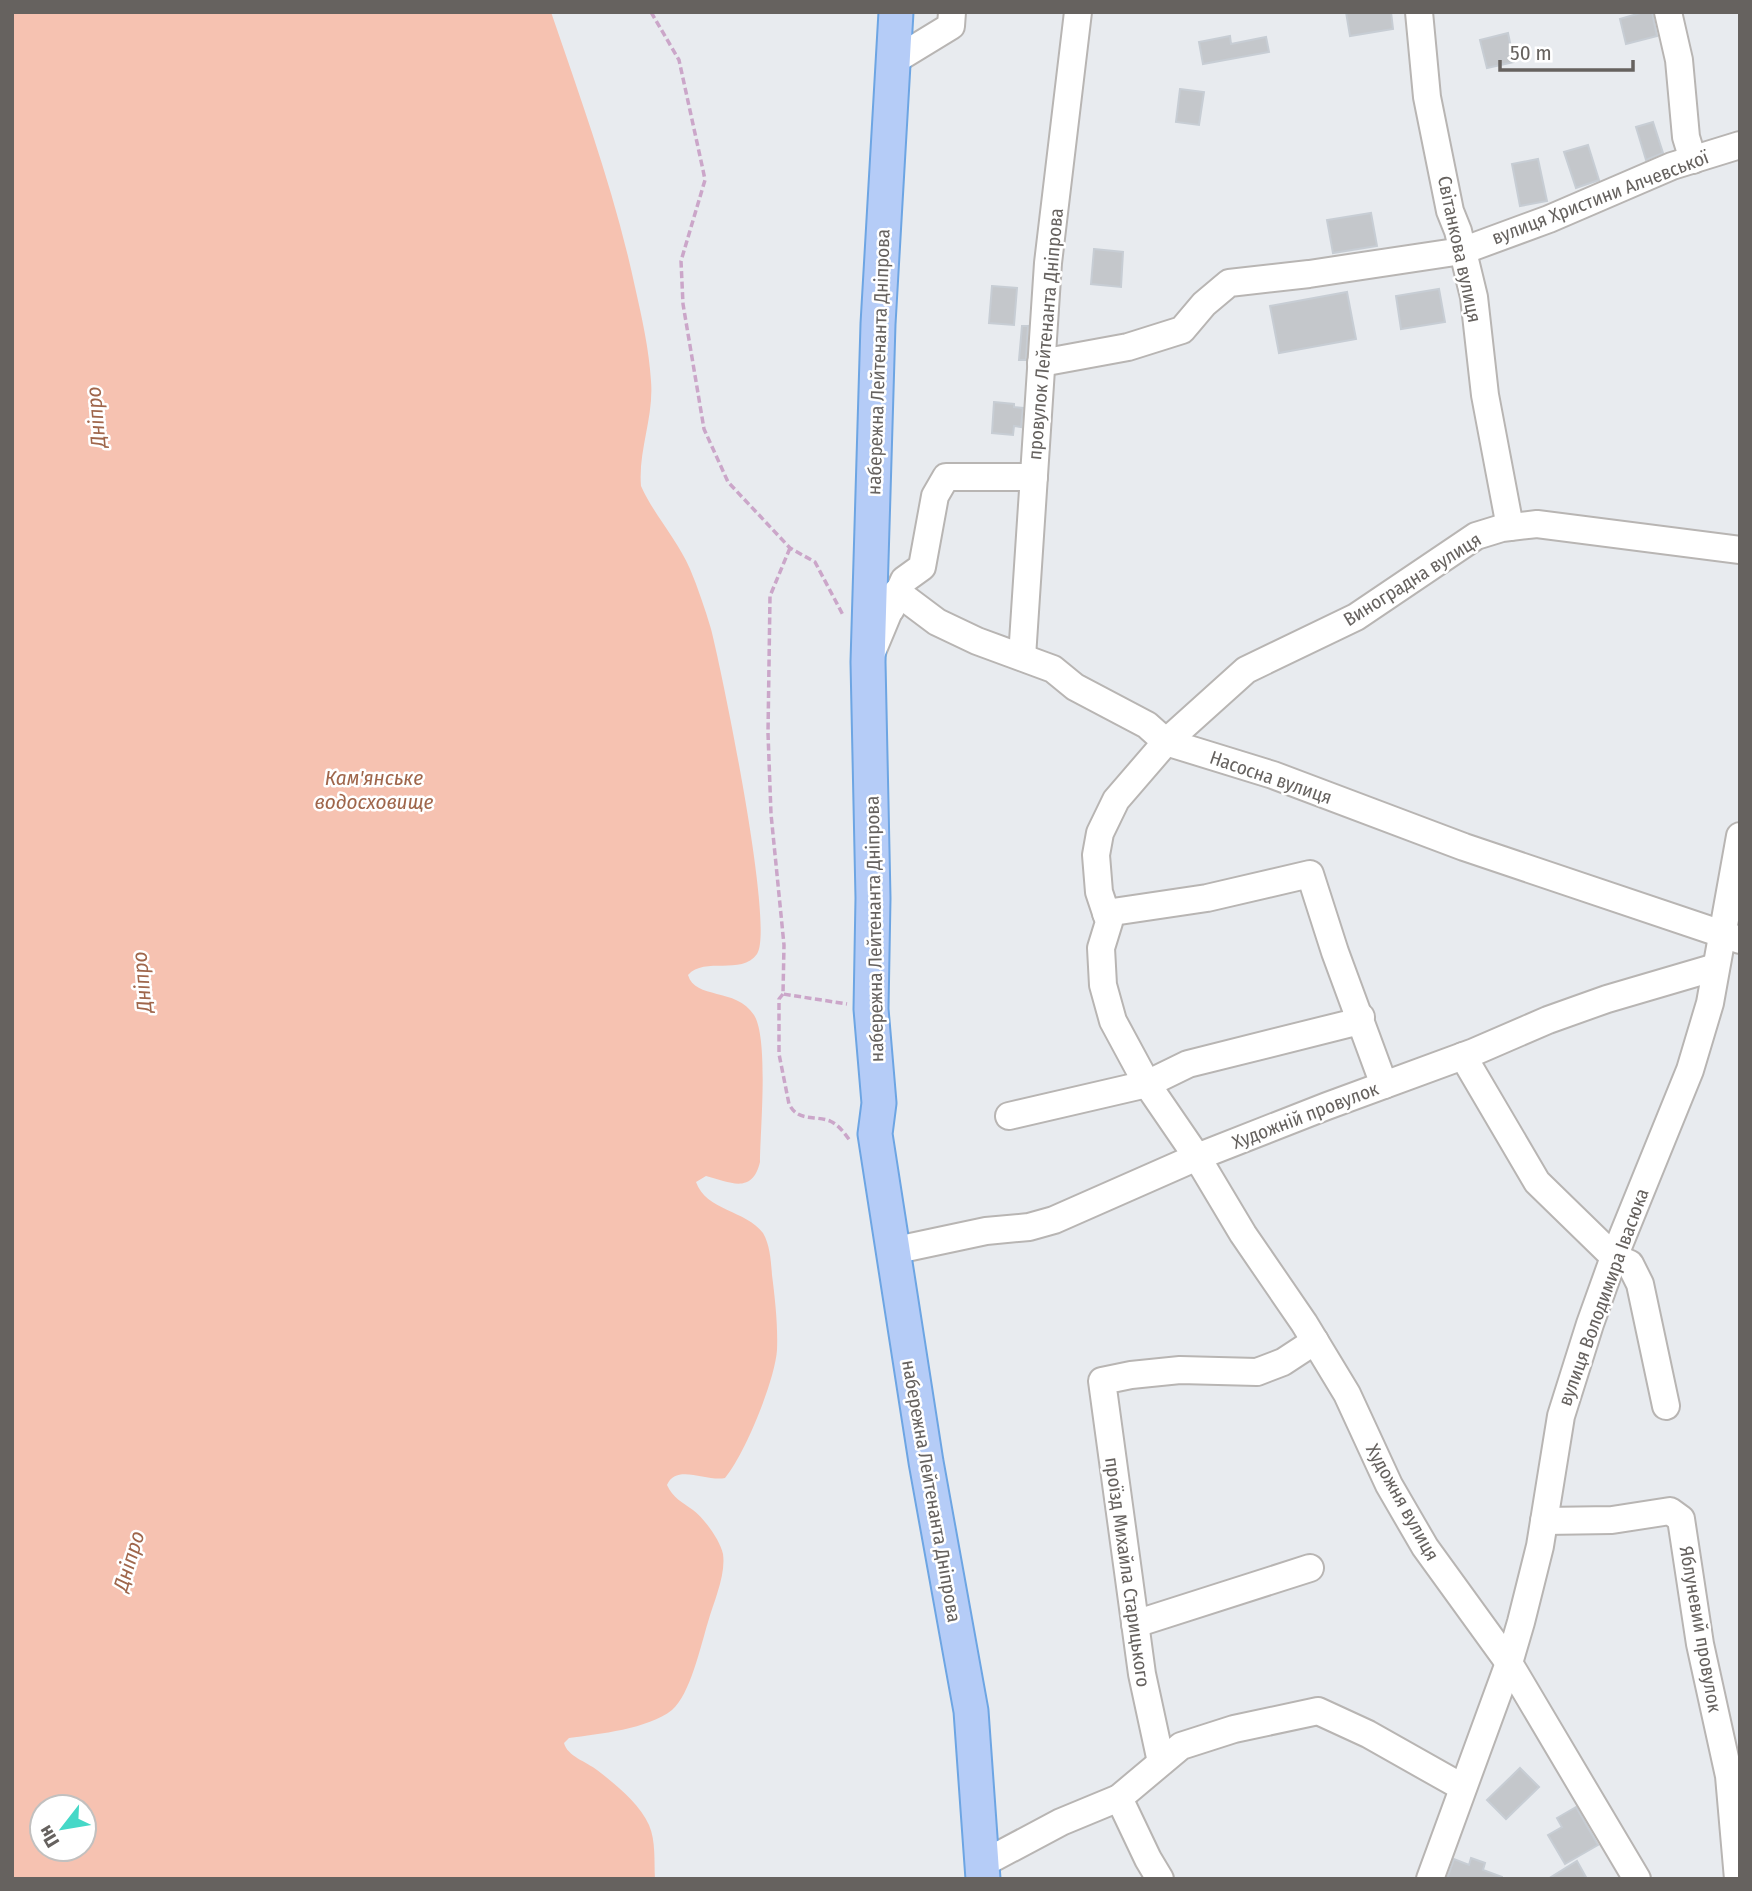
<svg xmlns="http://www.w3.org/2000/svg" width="1752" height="1891" font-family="'Fira Sans Condensed',sans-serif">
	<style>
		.water { fill: #f6c2b1; fill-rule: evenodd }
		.building { fill: #c4c7cb; stroke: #c7cdd4; stroke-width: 2 }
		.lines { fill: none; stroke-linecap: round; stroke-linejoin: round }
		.minor-casing { stroke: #b8b5b3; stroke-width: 30 }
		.major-casing { stroke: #6da5e3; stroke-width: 37 }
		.path { stroke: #cba6c9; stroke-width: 3.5; stroke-dasharray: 7 3.5; stroke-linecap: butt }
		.minor { stroke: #fff; stroke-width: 26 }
		.major { stroke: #b5ccf7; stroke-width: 33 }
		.labels { text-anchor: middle; stroke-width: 5; stroke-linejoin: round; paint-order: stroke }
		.street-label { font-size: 19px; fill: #66625f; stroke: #fff }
		.water-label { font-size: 21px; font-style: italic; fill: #9f664b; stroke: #fff }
	</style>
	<rect width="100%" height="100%" fill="#e8ebef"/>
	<path class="water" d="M12 12H551C582 103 615 193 635 287 642 318 649 349 651 381 654 417 638 451 641 486 654 515 677 539 690 569 698 588 705 609 711 629 722 672 775 928 757 954 741 976 705 956 688 975 695 1000 736 987 754 1015 769 1039 760 1131 760 1162 752 1195 730 1182 706 1176L696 1182C706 1211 746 1210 763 1233 770 1245 771 1261 772 1275 775 1299 778 1325 777 1350 775 1380 745 1454 725 1478 707 1482 676 1463 667 1485 673 1498 682 1502 693 1510 704 1518 720 1540 723 1554 726 1575 714 1601 708 1622 701 1645 690 1695 672 1710 648 1729 599 1734 569 1738L564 1743C567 1756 587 1762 597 1770 615 1784 639 1803 649 1825 656 1841 654 1862 655 1879H12ZM42 1807H84V1849H42Z"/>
	<g class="building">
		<polygon points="1346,12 1391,12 1393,29 1350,36"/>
		<polygon points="1644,12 1652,12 1657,36 1626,44 1620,19"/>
		<polygon points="1508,33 1514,62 1487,68 1480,40"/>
		<polygon points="1230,36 1231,44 1266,37 1269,52 1203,64 1199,42"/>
		<polygon points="1180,89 1204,92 1199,125 1176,122"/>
		<polygon points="1653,122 1663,153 1646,160 1636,127"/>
		<polygon points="1588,145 1599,180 1576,188 1564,152"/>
		<polygon points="1538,159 1547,201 1520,206 1512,164"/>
		<polygon points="1371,213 1377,246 1333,253 1327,220"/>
		<polygon points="1094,249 1123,252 1121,287 1091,284"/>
		<polygon points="992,286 1017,288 1014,325 989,323"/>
		<polygon points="1439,289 1445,322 1401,329 1396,296"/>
		<polygon points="1347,292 1356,339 1279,353 1270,306"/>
		<polygon points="1022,326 1028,326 1026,360 1019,360"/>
		<polygon points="994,402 1014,404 1014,407 1023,408 1021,427 1014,426 1013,435 992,433"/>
		<polygon points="1520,1768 1539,1787 1506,1819 1487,1800"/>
		<polygon points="1576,1807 1598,1845 1565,1864 1548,1835 1562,1827 1557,1818"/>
		<polygon points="1471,1858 1485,1863 1483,1870 1502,1877 1502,1879 1447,1879 1454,1859 1469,1865"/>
		<polygon points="1577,1861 1587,1879 1548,1879"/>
	</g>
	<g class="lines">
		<defs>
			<g id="minor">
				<polyline points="1419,12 1427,97 1450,211 1458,231 1474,297 1485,395 1510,527"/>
				<polyline points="1668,12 1679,60 1686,137 1693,160"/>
				<polyline points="892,62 951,26 952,12"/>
				<polyline points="1041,363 1128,347 1182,330 1204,304 1229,283 1309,274 1462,251 1549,219 1672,166 1740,145"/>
				<polyline points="891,609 904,580 922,567 935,496 946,477 1034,477"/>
				<polyline points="872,652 897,592 937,622 977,641 1053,669 1075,687 1147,725 1166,742 1273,775 1464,847 1740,940"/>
				<polyline points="1022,657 1048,263 1078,12"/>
				<polyline points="1106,913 1207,898 1310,874 1335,952 1384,1085"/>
				<polyline points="1463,1056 1537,1182 1614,1257 1630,1264 1640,1284 1666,1406"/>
				<polyline points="1009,1116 1147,1084 1188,1064 1348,1024 1361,1017"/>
				<polyline points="892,1251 986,1231 1029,1227 1054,1220 1197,1157 1327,1106 1474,1052 1548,1020 1607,999 1716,967"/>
				<polyline points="1544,1521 1612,1520 1670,1511 1681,1519 1700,1644 1729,1776 1738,1879"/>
				<polyline points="1135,1624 1310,1568"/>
				<polyline points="1161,1762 1142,1674 1102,1381 1131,1375 1180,1370 1257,1372 1283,1362 1315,1341"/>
				<polyline points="1119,1798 1148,1859 1160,1879"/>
				<polyline points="982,1864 1061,1822 1119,1798 1181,1746 1234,1729 1318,1711 1368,1734 1462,1787"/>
				<polyline points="1430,1879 1509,1663 1521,1622 1540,1546 1561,1416 1590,1324 1614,1257 1690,1070 1710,1003 1740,836"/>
				<polyline points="1637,1879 1509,1663 1425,1547 1389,1485 1347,1394 1304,1323 1243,1234 1197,1157 1147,1084 1113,1021 1103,985 1101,948 1109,922 1099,892 1096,855 1100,833 1116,800 1166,742 1246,670 1356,617 1476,536 1502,528 1537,524 1740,550"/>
			</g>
			<polyline id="major" points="896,12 878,324 868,662 873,898 871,1009 879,1103 875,1134 926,1462 971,1711 983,1879"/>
		</defs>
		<use href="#minor" class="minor-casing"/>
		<use href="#major" class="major-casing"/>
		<g class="path">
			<polyline points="651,12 679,60 703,170 705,180 681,261 683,304 704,429 728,482 790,548 815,562 843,615"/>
			<polyline points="790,548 770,596 768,733 771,814 784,945 783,994 847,1004"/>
			<path d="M783 994 779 999V1054L789 1104C798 1122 814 1115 830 1121 839 1125 845 1134 851 1142"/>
		</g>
		<use href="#minor" class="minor"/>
		<use href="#major" class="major"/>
	</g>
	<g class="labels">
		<g class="street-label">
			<text transform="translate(1600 197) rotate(-21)" y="7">вулиця Христини Алчевської</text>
			<text transform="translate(1460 249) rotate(78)" y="7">Світанкова вулиця</text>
			<text transform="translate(1045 334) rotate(-85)" y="7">провулок Лейтенанта Дніпрова</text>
			<text transform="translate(878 362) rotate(-88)" y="7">набережна Лейтенанта Дніпрова</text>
			<text transform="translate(1412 579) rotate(-32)" y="7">Виноградна вулиця</text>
			<text transform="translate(1271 777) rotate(19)" y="7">Насосна вулиця</text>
			<text transform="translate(874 929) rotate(-91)" y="7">набережна Лейтенанта Дніпрова</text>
			<text transform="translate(1305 1115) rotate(-21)" y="7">Художній провулок</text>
			<text transform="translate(1603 1297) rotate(-70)" y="7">вулиця Володимира Івасюка</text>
			<text transform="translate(932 1491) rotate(80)" y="7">набережна Лейтенанта Дніпрова</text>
			<text transform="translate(1403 1502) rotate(61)" y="7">Художня вулиця</text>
			<text transform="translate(1128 1572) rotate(82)" y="7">проїзд Михайла Старицького</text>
			<text transform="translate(1701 1629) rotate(80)" y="7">Яблуневий провулок</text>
		</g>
		<g class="water-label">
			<text transform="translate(96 417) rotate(-95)" y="7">Дніпро</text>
			<text x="374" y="785">Кам'янське<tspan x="374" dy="24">водосховище</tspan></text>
			<text transform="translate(142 982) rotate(-95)" y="7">Дніпро</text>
			<text transform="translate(129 1561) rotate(-73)" y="7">Дніпро</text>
		</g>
	</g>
	<rect width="1752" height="1891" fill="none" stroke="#66625f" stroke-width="28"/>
	<g transform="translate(63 1828) rotate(239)"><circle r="33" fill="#ffffff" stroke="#c2c0bf" stroke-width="2"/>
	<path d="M0-5L12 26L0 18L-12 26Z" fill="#45d8c7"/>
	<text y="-10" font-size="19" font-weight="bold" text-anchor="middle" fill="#66625f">Пн</text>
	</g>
	<path d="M1500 60v10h133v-10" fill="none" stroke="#66625f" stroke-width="3.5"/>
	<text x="1510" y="60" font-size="21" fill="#66625f" stroke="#ffffff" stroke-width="5" paint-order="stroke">50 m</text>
</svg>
